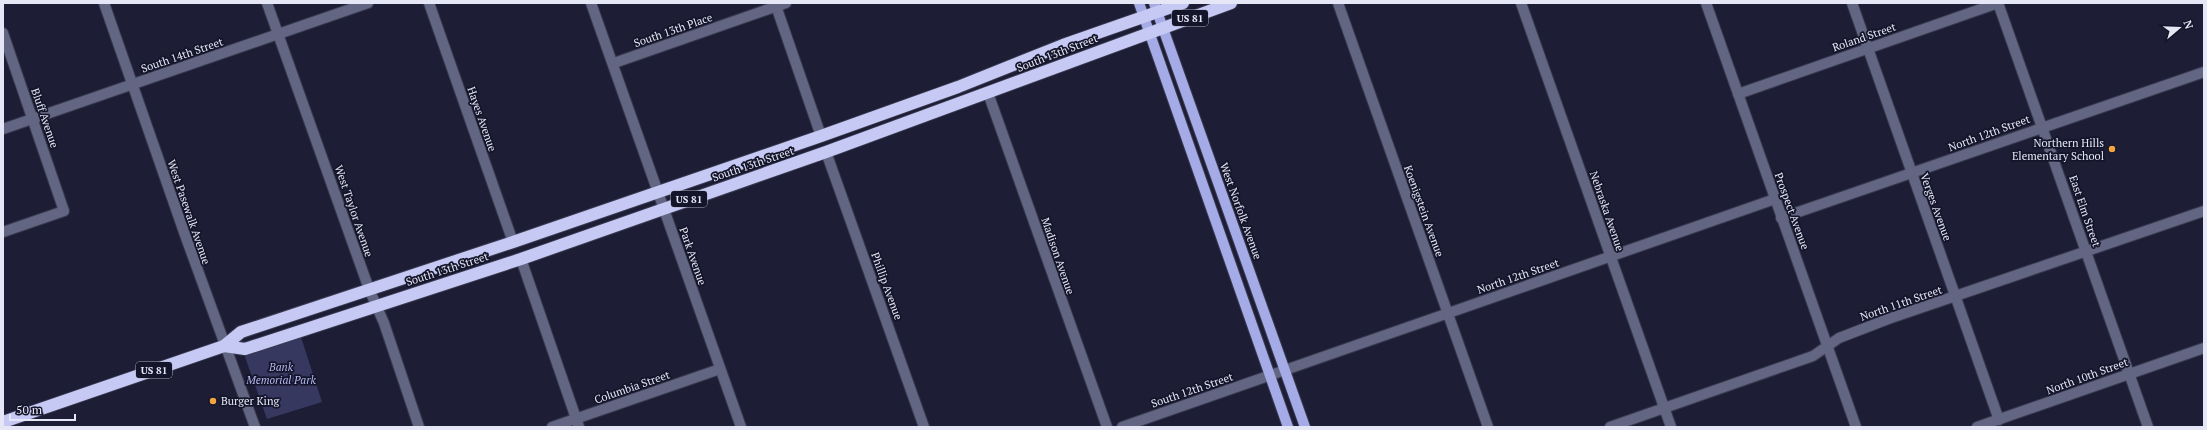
<svg xmlns="http://www.w3.org/2000/svg" width="2207" height="430" font-family="'PT Serif',serif">
	<style>
		.green { fill: #363860 }
		.lines { fill: none; stroke-linecap: round; stroke-linejoin: round }
		.minor-casing { stroke: #393a50; stroke-width: 12 }
		.major-casing { stroke: #393a50; stroke-width: 12 }
		.highway-casing { stroke: #393a50; stroke-width: 14 }
		.minor { stroke: #636682; stroke-width: 10 }
		.major { stroke: #a5abe6; stroke-width: 10 }
		.highway { stroke: #c5c9f4; stroke-width: 12 }
		.poi-dot { fill: #f1a540; stroke: #14152a; stroke-width: 1.5 }
		.labels { text-anchor: middle; stroke-width: 3.5; stroke-linejoin: round; paint-order: stroke }
		.shield { fill: #14152a; stroke: #a6a8b9; stroke-width: 1 }
		.shield-label { font-size: 10px; font-weight: bold; fill: #e5e7f6 }
		.street-label { font-size: 11px; fill: #e5e7f6; stroke: #14152a }
		.poi-label { font-size: 11px; fill: #e5e7f6; stroke: #14152a; text-anchor: end }
		.park-label { font-size: 11px; font-style: italic; fill: #b4b9f0; stroke: #14152a }
	</style>
	<rect width="100%" height="100%" fill="#1d1e35"/>
	<polygon class="green" points="300,334 322,402 267,419 245,357 247,353"/>
	<g class="lines">
		<defs>
			<g id="minor">
				<polyline points="104,3 185,235 255,427"/>
				<polyline points="267,3 369,289 384,323 419,427"/>
				<polyline points="429,3 513,242"/>
				<polyline points="591,3 741,427"/>
				<polyline points="775,3 821,136"/>
				<polyline points="1338,3 1488,427"/>
				<polyline points="1521,3 1671,427"/>
				<polyline points="1706,3 1856,427"/>
				<polyline points="1852,3 1999,420"/>
				<polyline points="1998,3 2148,427"/>
				<polyline points="3,33 64,211 3,232"/>
				<polyline points="614,63 786,3"/>
				<polyline points="988,93 1107,427"/>
				<polyline points="1738,94 1998,3"/>
				<polyline points="3,129 368,3"/>
				<polyline points="826,152 924,427"/>
				<polyline points="1781,218 2204,72"/>
				<polyline points="521,259 579,427"/>
				<polyline points="552,427 720,369"/>
				<polyline points="1122,427 1775,199"/>
				<polyline points="1610,427 1813,356 1839,338 1891,318 2204,211"/>
				<polyline points="1977,427 2204,348"/>
			</g>
			<g id="major">
				<polyline points="1139,3 1288,427"/>
				<polyline points="1154,3 1305,427"/>
			</g>
			<g id="highway">
				<polyline points="224,346 245,349 521,259 826,152 1231,3"/>
				<polyline points="3,422 224,346 241,332 513,242 821,136 958,87 1063,45 1183,3"/>
			</g>
		</defs>
		<use href="#minor" class="minor-casing"/>
		<use href="#major" class="major-casing"/>
		<use href="#highway" class="highway-casing"/>
		<use href="#minor" class="minor"/>
		<use href="#major" class="major"/>
		<use href="#highway" class="highway"/>
	</g>
	<g class="poi-dot">
		<circle cx="2112" cy="149" r="4"/>
		<circle cx="213" cy="401" r="4"/>
	</g>
	<g class="labels">
		<g class="shield">
			<rect x="1172" y="10" width="36" height="16" rx="3"/>
			<rect x="671" y="191" width="36" height="16" rx="3"/>
			<rect x="136" y="362" width="36" height="16" rx="3"/>
		</g>
		<g class="shield-label">
			<text x="1190" y="22">US 81</text>
			<text x="689" y="203">US 81</text>
			<text x="154" y="374">US 81</text>
		</g>
		<g class="street-label">
			<text transform="translate(673 30) rotate(-19)" y="4">South 13th Place</text>
			<text transform="translate(1864 37) rotate(-19)" y="4">Roland Street</text>
			<text transform="translate(1057 53) rotate(-21)" y="4">South 13th Street</text>
			<text transform="translate(182 55) rotate(-19)" y="4">South 14th Street</text>
			<text transform="translate(45 118) rotate(71)" y="4">Bluff Avenue</text>
			<text transform="translate(482 119) rotate(71)" y="4">Hayes Avenue</text>
			<text transform="translate(1989 133) rotate(-20)" y="4">North 12th Street</text>
			<text transform="translate(753 164) rotate(-19)" y="4">South 13th Street</text>
			<text transform="translate(1936 207) rotate(70)" y="4">Verges Avenue</text>
			<text transform="translate(354 211) rotate(71)" y="4">West Taylor Avenue</text>
			<text transform="translate(1241 211) rotate(70)" y="4">West Norfolk Avenue</text>
			<text transform="translate(1424 211) rotate(70)" y="4">Koenigstein Avenue</text>
			<text transform="translate(1607 211) rotate(71)" y="4">Nebraska Avenue</text>
			<text transform="translate(1792 211) rotate(70)" y="4">Prospect Avenue</text>
			<text transform="translate(2085 211) rotate(71)" y="4">East Elm Street</text>
			<text transform="translate(189 212) rotate(71)" y="4">West Pasewalk Avenue</text>
			<text transform="translate(693 256) rotate(71)" y="4">Park Avenue</text>
			<text transform="translate(1058 256) rotate(71)" y="4">Madison Avenue</text>
			<text transform="translate(447 269) rotate(-18)" y="4">South 13th Street</text>
			<text transform="translate(1518 276) rotate(-19)" y="4">North 12th Street</text>
			<text transform="translate(887 286) rotate(70)" y="4">Phillip Avenue</text>
			<text transform="translate(1901 303) rotate(-19)" y="4">North 11th Street</text>
			<text transform="translate(2087 376) rotate(-20)" y="4">North 10th Street</text>
			<text transform="translate(632 387) rotate(-19)" y="4">Columbia Street</text>
			<text transform="translate(1192 390) rotate(-19)" y="4">South 12th Street</text>
		</g>
		<g class="poi-label">
			<text x="2104" y="147">Northern Hills<tspan x="2104" dy="13">Elementary School</tspan></text>
			<text x="221" y="405" text-anchor="start">Burger King</text>
		</g>
		<g class="park-label">
			<text x="281" y="371">Bank<tspan x="281" dy="13">Memorial Park</tspan></text>
		</g>
	</g>
	<rect width="2207" height="430" fill="none" stroke="#e5e7f6" stroke-width="8"/>
	<g transform="translate(2179 28) rotate(71)" stroke="#14152a" stroke-width="3" paint-order="stroke">
	<path d="M0-3L7 15L0 10L-7 15Z" fill="#e5e7f6"/>
	<text y="-6" font-size="11" font-weight="bold" text-anchor="middle" fill="#e5e7f6">N</text>
	</g>
	<path d="M10 414v6h65v-6" fill="none" stroke="#e5e7f6" stroke-width="2"/>
	<text x="16" y="414" font-size="12" fill="#e5e7f6" stroke="#14152a" stroke-width="3" paint-order="stroke">50 m</text>
</svg>
